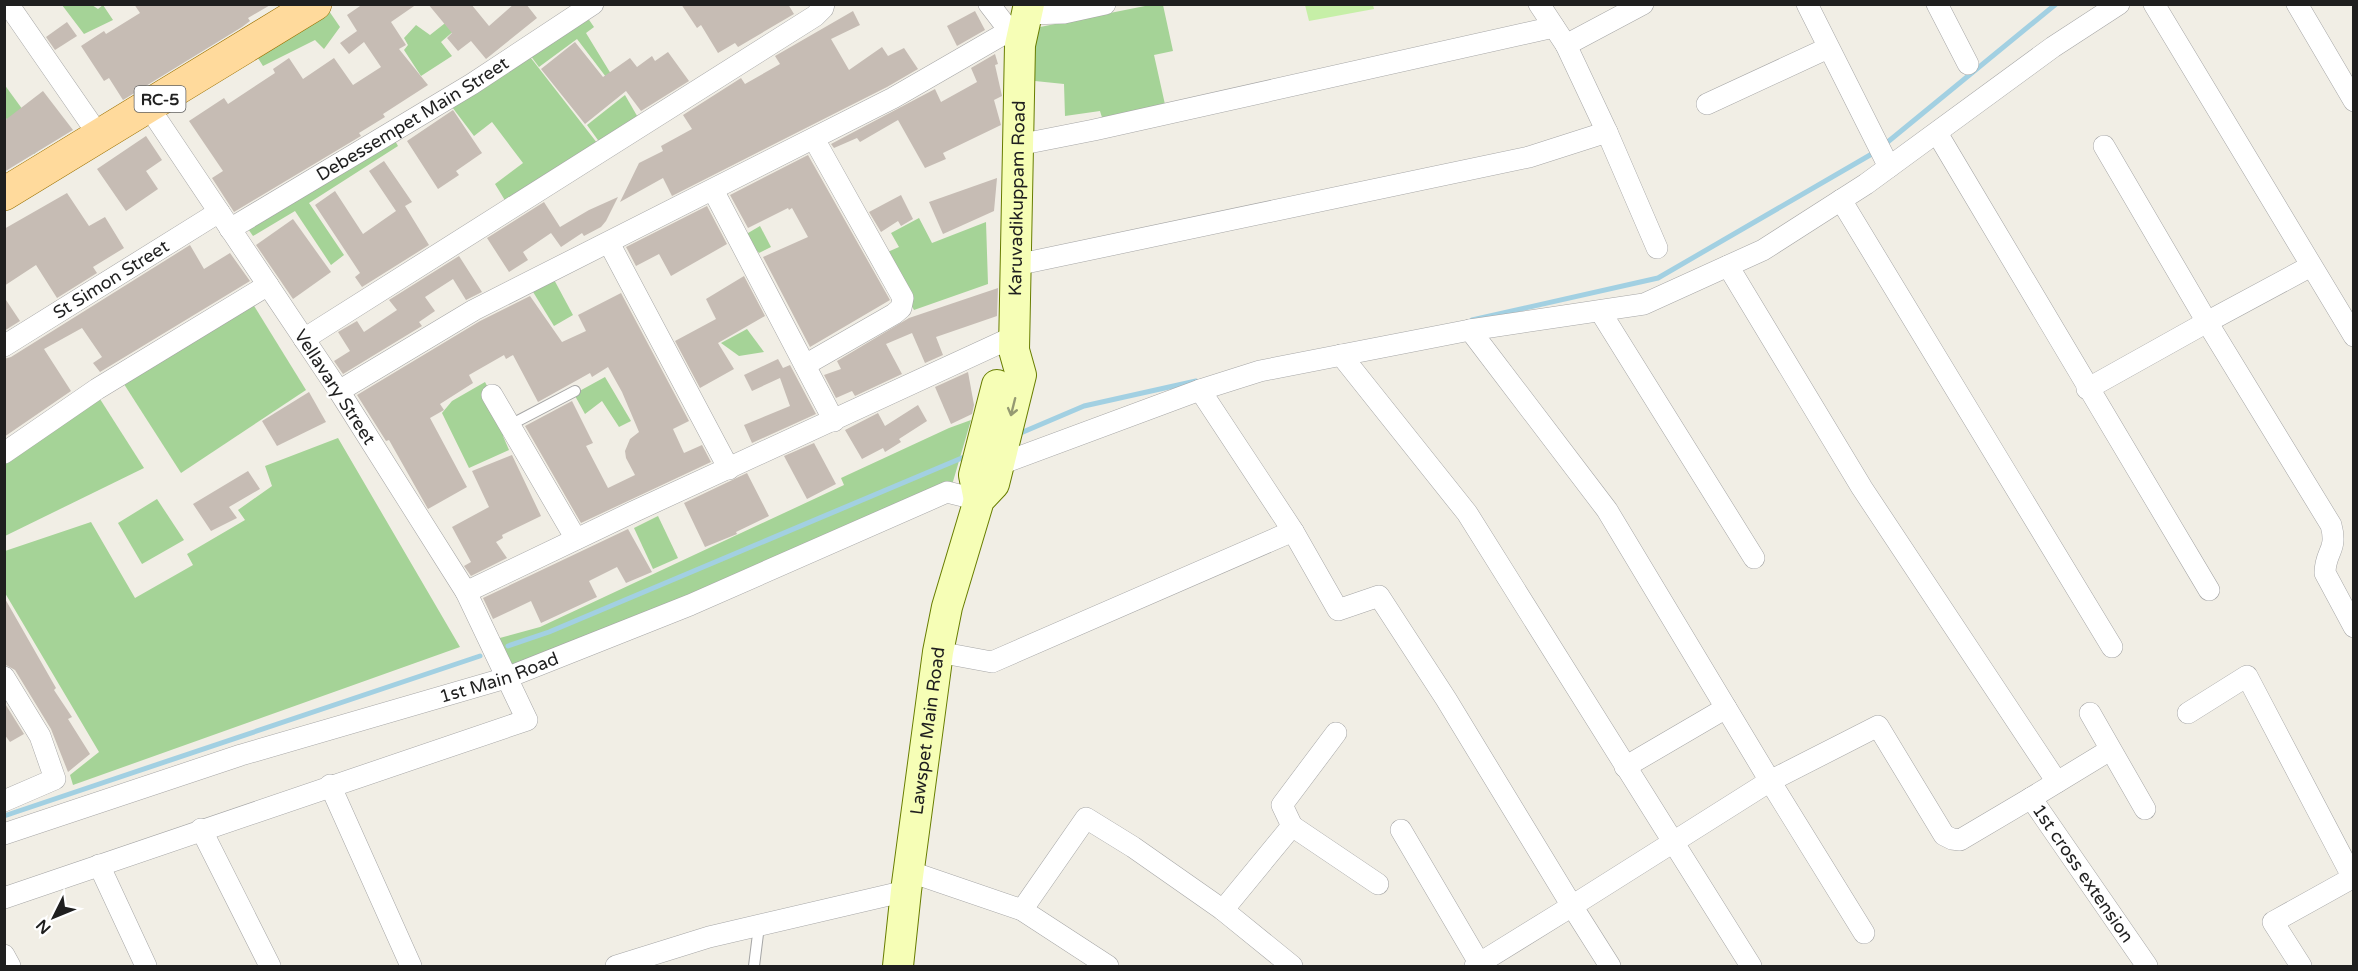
<svg xmlns="http://www.w3.org/2000/svg" width="2358" height="971" font-family="'Varela Round',sans-serif">
	<style>
		.grass { fill: #c6efa7 }
		.forest { fill: #a5d397 }
		.lines { fill: none; stroke-linecap: round; stroke-linejoin: round }
		.stream { stroke: #a2d0e2; stroke-width: 5 }
		.building { fill: #c6bcb4 }
		.lane-casing { stroke: #a6a6a6; stroke-width: 12 }
		.street-casing { stroke: #a6a6a6; stroke-width: 22 }
		.secondary-casing { stroke: #687d00; stroke-width: 32 }
		.primary-casing { stroke: #9b7100; stroke-width: 34 }
		.lane { stroke: #fff; stroke-width: 10 }
		.street { stroke: #fff; stroke-width: 21 }
		.secondary { stroke: #f6feb6; stroke-width: 30 }
		.primary { stroke: #ffda9c; stroke-width: 33 }
		.oneway { stroke: #959a72 }
		.labels { text-anchor: middle; stroke-width: 4.5; stroke-linejoin: round; paint-order: stroke }
		.shield { fill: #fff; stroke: #626262; stroke-width: 1.5 }
		.shield-label { font-size: 16px; font-weight: bold; fill: #1f1f1f }
		.street-label { font-size: 18px; fill: #1f1f1f; stroke: #fff }
	</style>
	<rect width="100%" height="100%" fill="#f1eee5"/>
	<polygon class="grass" points="1305,5 1373,5 1374,9 1309,21"/>
	<g class="forest">
		<polygon points="62,5 92,5 98,9 103,5 113,20 84,34"/>
		<polygon points="1150,5 1163,5 1173,51 1154,55 1166,109 1104,124 1100,111 1065,116 1064,84 1035,81 1035,28"/>
		<polygon points="329,11 340,27 324,49 315,40 263,66 256,55"/>
		<polygon points="585,14 594,27 586,33 611,74 606,77 577,39 539,67 527,51"/>
		<polygon points="449,20 456,29 441,42 452,56 421,76 404,50 408,45 404,38 416,25 430,35"/>
		<polygon points="527,53 601,148 509,207 495,184 523,163 492,122 474,136 449,103"/>
		<polygon points="4,84 47,143 34,154 5,117"/>
		<polygon points="625,95 640,121 603,147 587,125"/>
		<polygon points="393,137 398,146 309,203 344,255 331,265 295,211 253,236 246,226"/>
		<polygon points="919,218 932,243 986,222 988,284 914,310 883,254 899,247 891,233"/>
		<polygon points="760,226 771,247 759,253 743,236"/>
		<polygon points="551,274 573,315 554,326 530,287"/>
		<polygon points="251,301 306,390 181,473 122,381"/>
		<polygon points="747,329 764,352 739,356 721,343"/>
		<polygon points="605,377 631,421 619,427 602,401 585,414 574,394"/>
		<polygon points="485,382 511,432 503,436 509,450 469,468 442,413 452,401"/>
		<polygon points="100,399 144,468 5,536 5,462"/>
		<polygon points="971,420 952,485 511,671 496,639 540,627 844,485 841,478 949,428"/>
		<polygon points="338,438 460,647 73,785 70,775 99,752 5,593 5,551 91,522 135,598 193,565 187,554 245,520 238,510 272,486 265,466"/>
		<polygon points="157,499 184,540 142,564 118,523"/>
		<polygon points="658,516 678,558 653,569 634,528"/>
	</g>
	<g class="lines">
		<g class="stream">
			<polyline points="1884,145 2056,4"/>
			<polyline points="1472,320 1658,278 1877,151"/>
			<polyline points="1016,435 1084,406 1196,381"/>
			<polyline points="508,646 549,632 969,455"/>
			<polyline points="4,816 480,656"/>
		</g>
	</g>
	<g class="building">
		<polygon points="134,4 272,4 248,18 250,21 242,27 123,100 109,78 104,81 81,46 104,31 106,34 140,13"/>
		<polygon points="363,4 417,4 391,22 406,45 399,49 428,85 383,114 385,117 359,133 361,136 234,212 212,178 223,171 189,121 224,98 228,104 275,73 273,69 289,58 303,79 334,58 353,85 381,67 364,42 349,54 340,43 357,31 347,15"/>
		<polygon points="428,4 471,4 489,26 514,4 526,4 537,18 486,59 471,41 458,51 447,38 452,33"/>
		<polygon points="681,4 788,4 794,14 738,47 735,43 718,53 701,25 697,28"/>
		<polygon points="853,11 860,25 831,39 849,70 882,47 888,56 904,48 918,69 887,87 672,196 663,178 620,202 639,163 663,151 661,146 692,129 683,115 741,78 745,84 780,64 775,56"/>
		<polygon points="975,11 985,30 957,46 947,26"/>
		<polygon points="67,22 77,36 55,50 46,37"/>
		<polygon points="575,42 603,77 630,58 637,67 652,56 655,61 668,52 689,81 641,111 626,91 585,124 541,69"/>
		<polygon points="995,54 998,64 995,65 1002,96 994,100 1001,125 943,153 946,159 925,168 898,120 860,142 857,138 834,148 831,144 935,89 941,102 977,82 971,68"/>
		<polygon points="43,91 73,130 4,172 4,121"/>
		<polygon points="453,110 482,153 456,171 459,175 438,189 407,141"/>
		<polygon points="146,136 162,160 146,171 158,189 126,211 97,169"/>
		<polygon points="808,155 890,300 810,347 763,257 808,237 792,208 789,210 788,208 748,228 730,195"/>
		<polygon points="384,161 412,202 405,206 429,245 362,287 355,277 360,273 315,205 335,191 363,234 396,211 369,171"/>
		<polygon points="997,178 994,211 943,234 929,202"/>
		<polygon points="67,193 89,226 105,217 124,248 93,267 97,273 57,298 36,265 4,286 4,229"/>
		<polygon points="901,195 913,219 901,226 898,221 881,232 869,212"/>
		<polygon points="618,197 606,221 601,227 584,236 582,233 561,247 551,233 523,252 528,260 509,272 487,238 544,202 560,227 589,210"/>
		<polygon points="707,206 727,244 671,276 659,254 636,266 626,247"/>
		<polygon points="293,219 331,272 293,299 256,245"/>
		<polygon points="190,245 204,269 230,253 250,281 100,372 93,363 102,357 82,328 44,349 71,391 4,437 4,359 11,357"/>
		<polygon points="459,256 482,292 466,300 453,279 425,297 435,311 419,322 422,326 343,374 334,361 350,351 338,332 357,321 364,332 397,310 389,300"/>
		<polygon points="744,276 765,316 718,343 734,369 700,388 675,341 716,319 706,299"/>
		<polygon points="998,288 997,316 936,337 943,355 925,363 912,333 886,344 902,374 855,396 852,391 836,398 824,375 841,369 837,361 909,318"/>
		<polygon points="621,293 689,421 673,429 684,453 702,445 711,462 581,523 525,426 572,401 593,443 586,446 608,488 635,475 626,458 625,451 630,439 639,432 622,392 608,367 592,377 590,373 538,402 513,355 506,359 504,355 469,375 473,383 440,404 444,410 430,418 467,487 428,509 389,440 386,441 357,395 480,321 530,296 562,342 586,331 578,315"/>
		<polygon points="4,297 20,321 4,331"/>
		<polygon points="778,359 783,368 790,365 816,414 752,443 744,425 790,406 780,378 752,391 744,375"/>
		<polygon points="968,372 974,405 972,414 951,424 935,387"/>
		<polygon points="309,392 326,422 277,446 262,421"/>
		<polygon points="918,405 927,421 899,439 901,442 885,452 883,448 862,459 845,430 878,413 885,426"/>
		<polygon points="814,443 836,484 807,499 784,456"/>
		<polygon points="512,455 541,516 502,535 503,538 496,542 507,558 471,576 464,566 471,562 452,527 489,507 472,471"/>
		<polygon points="248,471 260,489 229,507 237,518 211,531 193,504"/>
		<polygon points="747,473 769,516 736,532 737,534 705,547 684,503"/>
		<polygon points="628,529 652,572 626,583 617,567 589,581 597,597 541,623 531,601 493,619 483,598"/>
		<polygon points="4,597 56,688 54,690 72,717 68,719 90,754 68,772 51,729 15,670 4,664"/>
		<polygon points="4,702 24,734 10,742 4,734"/>
	</g>
	<g class="lines">
		<defs>
			<g id="lane">
				<polyline points="510,425 575,391"/>
				<polyline points="754,966 759,926"/>
			</g>
			<g id="street">
				<polyline points="8,4 100,137"/>
				<polyline points="989,4 1018,42"/>
				<polyline points="1539,4 1566,45 1607,132"/>
				<polyline points="1807,4 1889,167"/>
				<polyline points="1937,4 1968,64"/>
				<polyline points="2154,4 2354,336"/>
				<polyline points="2297,4 2354,101"/>
				<polyline points="1026,14 1064,13 1105,4"/>
				<polyline points="1566,45 1643,4"/>
				<polyline points="1707,104 1828,48"/>
				<polyline points="1937,133 2209,590"/>
				<polyline points="1018,145 1094,130 1554,27"/>
				<polyline points="2104,146 2207,322 2311,266"/>
				<polyline points="713,190 834,421"/>
				<polyline points="1841,200 2112,647"/>
				<path id="s1" d="M230 229 472 84 593 4"/>
				<polyline points="609,243 729,469"/>
				<polyline points="1016,265 1529,157 1607,132 1657,248"/>
				<polyline points="1728,266 1862,488 2057,782"/>
				<polyline points="1600,311 1754,558"/>
				<polyline points="304,339 815,16 823,8 824,4"/>
				<path id="s2" d="M4 346 219 212"/>
				<polyline points="1341,355 1467,513 1751,966"/>
				<polyline points="805,365 894,314 901,308 903,298 814,139"/>
				<path d="M2087 389 2207 322 2331 525C2338 551 2325 551 2325 573L2354 627"/>
				<polyline points="1200,390 1293,531 1338,610 1379,596 1446,699 1572,906 1770,781 1864,933"/>
				<polyline points="339,391 474,310 893,98 1009,31"/>
				<polyline points="492,395 576,539"/>
				<polyline points="4,453 97,389 268,285"/>
				<polyline points="998,465 1200,390 1260,371 1470,330"/>
				<polyline points="466,592 633,512 1015,336"/>
				<polyline points="938,652 992,662 1293,531"/>
				<polyline points="4,677 40,736 55,779 4,801"/>
				<polyline points="2090,713 2145,809"/>
				<polyline points="2188,713 2247,676 2353,878"/>
				<path id="s3" d="M2110 750 2031 798 2147 966"/>
				<polyline points="1625,767 1726,708"/>
				<polyline points="330,785 411,966"/>
				<polyline points="2031,798 1960,840 1952,839 1944,835 1878,726 1770,781 1607,510 1470,330 1644,304 1763,250 1866,184 2053,47 2119,4"/>
				<polyline points="1292,826 1378,884"/>
				<polyline points="201,829 270,966"/>
				<polyline points="1401,830 1481,966"/>
				<path id="s4" d="M4 834 241 755 506 678 690 605 947 492 979 500"/>
				<polyline points="99,865 146,966"/>
				<polyline points="908,871 1022,910 1108,966"/>
				<polyline points="4,898 527,720 466,592 339,391 148,106"/>
				<polyline points="1022,910 1086,818 1133,847 1223,910"/>
				<polyline points="4,955 10,966"/>
				<polyline points="616,966 709,937 906,891"/>
				<polyline points="1292,966 1223,910 1292,826 1282,805 1336,733"/>
				<polyline points="1475,966 1572,906 1610,966"/>
				<polyline points="2301,966 2273,922 2354,877"/>
			</g>
			<g id="secondary">
				<polyline points="979,500 974,475 997,385"/>
				<path id="s5" d="M898 966 906 891 938 652 947 607 979 500 994 484 1021 375 1014 350 1020 45 1029 4"/>
			</g>
			<polyline id="primary" points="4,194 315,4"/>
		</defs>
		<use href="#lane" class="lane-casing"/>
		<use href="#street" class="street-casing"/>
		<use href="#secondary" class="secondary-casing"/>
		<use href="#primary" class="primary-casing"/>
		<use href="#lane" class="lane"/>
		<use href="#street" class="street"/>
		<use href="#secondary" class="secondary"/>
		<use href="#primary" class="primary"/>
	</g>
	<defs><path id="oneway-shaft" d="M-6 0H5M1.5-3L5.5 0L1.5 3" fill="none" stroke-width="1.6" stroke-linecap="round" stroke-linejoin="round" transform="scale(1.5)"/></defs>
	<use class="oneway" href="#oneway-shaft" transform="translate(1013 407) rotate(104)"/>
	<g class="labels">
		<rect class="shield" x="134.5" y="86" width="51" height="26" rx="4.5"/>
		<g class="shield-label">
			<text x="160" y="105">RC-5</text>
		</g>
		<g class="street-label">
			<text dy="6" stroke="none"><textPath href="#s1" startOffset="213">Debessempet Main Street</textPath></text>
			<text dy="6" stroke="none"><textPath href="#s5" startOffset="786">Karuvadikuppam Road</textPath></text>
			<text dy="6" stroke="none"><textPath href="#s2" startOffset="126">St Simon Street</textPath></text>
			<text transform="translate(335 387) rotate(57)" y="6">Vellavary Street</text>
			<text dy="6" stroke="none"><textPath href="#s4" startOffset="519">1st Main Road</textPath></text>
			<text dy="6" stroke="none"><textPath href="#s5" startOffset="237">Lawspet Main Road</textPath></text>
			<text dy="6" stroke="none"><textPath href="#s3" startOffset="184">1st cross extension</textPath></text>
		</g>
	</g>
	<rect width="2358" height="971" fill="none" stroke="#1f1f1f" stroke-width="12"/>
	<g transform="translate(54 917) rotate(227)" stroke="#ffffff" stroke-width="4.5" paint-order="stroke">
	<path d="M0-4.5L10 22L0 15L-10 22Z" fill="#1f1f1f"/>
	<text y="-9" font-size="16" font-weight="bold" text-anchor="middle" fill="#1f1f1f">N</text>
	</g>
</svg>
